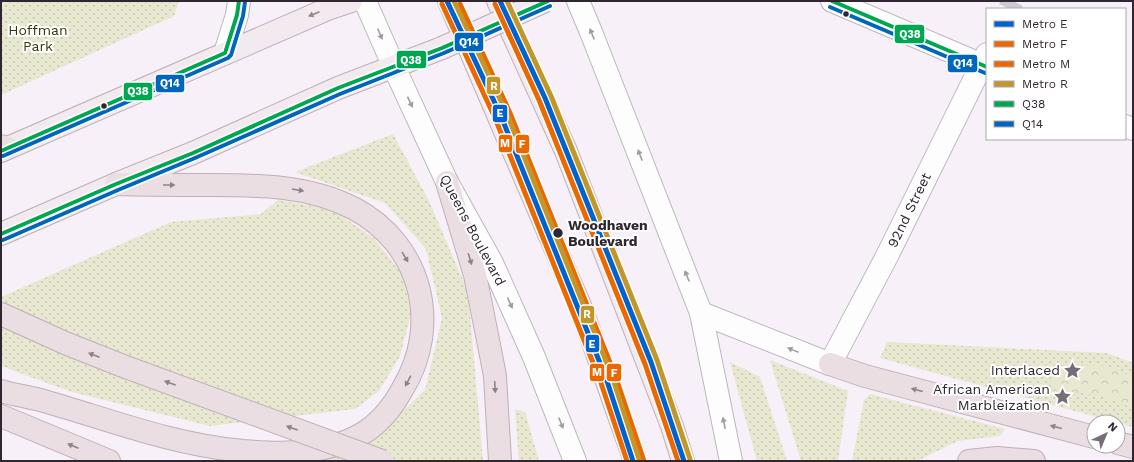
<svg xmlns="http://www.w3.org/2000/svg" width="1134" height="462" font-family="'Work Sans',sans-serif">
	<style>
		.grass { fill: url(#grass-dots) }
		.forest { fill: url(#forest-crowns) }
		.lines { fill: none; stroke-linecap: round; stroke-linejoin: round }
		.minor-tunnel { stroke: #cfc8d1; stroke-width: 22; stroke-dasharray: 22 11; stroke-linecap: butt }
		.minor-casing { stroke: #bdb6bf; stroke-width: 24 }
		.tertiary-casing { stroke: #bdb6bf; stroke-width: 24 }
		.primary-casing { stroke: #bfafb8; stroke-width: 24 }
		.motorway-casing { stroke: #bfafb8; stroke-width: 24 }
		.minor { stroke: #fefdfe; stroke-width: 22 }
		.tertiary { stroke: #fefdfe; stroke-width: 22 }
		.primary { stroke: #f2eaee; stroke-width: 22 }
		.motorway { stroke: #eadee3; stroke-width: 22 }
		.primary-bridge-casing { stroke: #bfafb8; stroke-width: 24; stroke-linecap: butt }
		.motorway-bridge-casing { stroke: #bfafb8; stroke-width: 24; stroke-linecap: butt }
		.primary-bridge { stroke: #f2eaee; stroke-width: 22 }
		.motorway-bridge { stroke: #eadee3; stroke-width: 22 }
		.bus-1-casing { stroke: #fff; stroke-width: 7 }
		.bus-2-casing { stroke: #fff; stroke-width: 7 }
		.bus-1 { stroke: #00a651; stroke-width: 4 }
		.bus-2 { stroke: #0065bd; stroke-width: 4 }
		.metro-1-casing { stroke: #fff; stroke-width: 8 }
		.metro-2-casing { stroke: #fff; stroke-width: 8 }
		.metro-3-casing { stroke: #fff; stroke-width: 8 }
		.metro-4-casing { stroke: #fff; stroke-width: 8 }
		.metro-1 { stroke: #0062cf; stroke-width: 5 }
		.metro-2 { stroke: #eb6800; stroke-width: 5 }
		.metro-3 { stroke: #eb6800; stroke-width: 5 }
		.metro-4 { stroke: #c49629; stroke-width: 5 }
		.oneway { fill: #918890 }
		.oneway2 { fill: #a19ca2 }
		.oneway3 { fill: #8d828a }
		.bus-dot { fill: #302631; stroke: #fff; stroke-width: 1.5 }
		.labels { text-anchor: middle; stroke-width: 4; stroke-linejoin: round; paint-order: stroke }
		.park-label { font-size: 14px; fill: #363805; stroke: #fff }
		.street-label { font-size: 14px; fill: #302631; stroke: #fff }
		.stop-label { font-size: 14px; font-weight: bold; fill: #302631; stroke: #fff; text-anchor: start }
		.poi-label { font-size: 14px; fill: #302631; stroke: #fff; text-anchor: end }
		.line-badge { stroke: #fff; stroke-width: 1.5 }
		.badge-label { font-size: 11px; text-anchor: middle; font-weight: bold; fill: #fff }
	</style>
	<defs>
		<pattern id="grass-dots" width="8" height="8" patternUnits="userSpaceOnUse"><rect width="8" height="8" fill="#e8e7d0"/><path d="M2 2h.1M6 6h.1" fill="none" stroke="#c7c6b3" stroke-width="1.8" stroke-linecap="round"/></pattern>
		<pattern id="forest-crowns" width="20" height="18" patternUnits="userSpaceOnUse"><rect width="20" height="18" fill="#e8e7d0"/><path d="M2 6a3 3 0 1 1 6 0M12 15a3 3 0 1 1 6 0" fill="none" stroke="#c7c6b3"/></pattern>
	</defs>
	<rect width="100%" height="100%" fill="#f7f0f9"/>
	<g class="grass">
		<polygon points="1,1 179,1 174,16 1,95"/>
		<polygon points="393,134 429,201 468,292 483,461 281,461 394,419 425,390 442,318 426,249 385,203 295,172"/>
		<polygon points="278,200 331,209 374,238 403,275 411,314 400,356 379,391 355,409 210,426 72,392 1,366 1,297 171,222 261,214"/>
		<polygon points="887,342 1107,353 1133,363 1133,427 880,358"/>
		<polygon points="770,360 848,391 838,461 801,461"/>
		<polygon points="730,362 760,377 787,461 757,461"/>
		<polygon points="870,394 1005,429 1000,436 958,441 917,461 852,461 864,400"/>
		<polygon points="515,409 525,412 539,461 519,461"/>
	</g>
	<polygon class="forest" points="1073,365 1104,365 1133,377 1133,408 1098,395 1052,390 1053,367"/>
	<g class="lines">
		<polyline class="minor-tunnel" points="1009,9 1013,1"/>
		<defs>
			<g id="minor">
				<polyline points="225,53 237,15 239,1"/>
				<polyline points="830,364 887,256 987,54"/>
			</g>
			<g id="tertiary">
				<polyline points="365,1 394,67 447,182 492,263 534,357 575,461"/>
				<polyline points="578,1 591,32 701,313 731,461"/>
				<polyline points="832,1 987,67"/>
				<polyline points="1125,126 1133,129"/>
				<polyline points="701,313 830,364"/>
			</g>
			<g id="primary">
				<polyline points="449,1 581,308 635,461"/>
				<polyline points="498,1 566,151 672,426 683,461"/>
				<polyline points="1,151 330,8 351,1"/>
				<polyline points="1,234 116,184 193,153 338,88 442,48"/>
			</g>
			<g id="motorway">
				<polyline points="1,146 8,148"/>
				<polyline points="447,182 475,275 489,345 495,376 500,461"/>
				<polyline points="1,314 65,343 123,366"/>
				<polyline points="830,364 865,376 1094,437"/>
				<path d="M1 391C15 395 30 397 44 401 110 420 174 445 243 451 260 452 278 454 296 452 317 450 341 446 360 435 378 425 392 408 402 390 442 325 422 244 353 208 308 185 258 185 209 185 178 185 147 185 116 184"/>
				<polyline points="1,416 109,461"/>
				<polyline points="1118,443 1133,447"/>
				<polyline points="969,461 997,458 1034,461"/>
			</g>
		</defs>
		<use href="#minor" class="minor-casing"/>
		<use href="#tertiary" class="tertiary-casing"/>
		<use href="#primary" class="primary-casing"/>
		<use href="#motorway" class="motorway-casing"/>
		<use href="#minor" class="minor"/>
		<use href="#tertiary" class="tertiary"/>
		<use href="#primary" class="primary"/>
		<use href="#motorway" class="motorway"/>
		<defs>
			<polyline id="primary-bridge" points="442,48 545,1"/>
			<polyline id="motorway-bridge" points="123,366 382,461"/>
		</defs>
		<use href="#primary-bridge" class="primary-bridge-casing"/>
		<use href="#motorway-bridge" class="motorway-bridge-casing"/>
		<use href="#primary-bridge" class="primary-bridge"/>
		<use href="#motorway-bridge" class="motorway-bridge"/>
		<defs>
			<g id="bus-1">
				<polyline points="832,1 987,67"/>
				<polyline points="1,151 225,53 237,15 239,1"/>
				<polyline points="1,234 116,184 193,153 338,88 442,48 548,1"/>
			</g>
			<g id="bus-2">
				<polyline points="830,7 985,73"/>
				<polyline points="3,156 228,58 231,55 243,16 245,2"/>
				<polyline points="3,240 118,190 195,158 340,94 444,53 550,6"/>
			</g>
		</defs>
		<use href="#bus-1" class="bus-1-casing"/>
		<use href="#bus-2" class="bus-2-casing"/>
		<use href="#bus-1" class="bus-1"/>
		<use href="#bus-2" class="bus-2"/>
		<defs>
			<g id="metro-1">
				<polyline points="447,1 501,116 606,378 633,461"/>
				<polyline points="500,1 545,98 651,362 684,461"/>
			</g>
			<polyline id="metro-2" points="460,4 510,113 615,375 644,461"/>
			<g id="metro-3">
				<polyline points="442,4 495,118 600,380 627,461"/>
				<polyline points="495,4 539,100 645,364 678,461"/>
			</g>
			<g id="metro-4">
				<polyline points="454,1 507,114 612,376 639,459"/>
				<polyline points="507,1 551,96 657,360 690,459"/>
			</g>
		</defs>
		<use href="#metro-1" class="metro-1-casing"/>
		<use href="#metro-2" class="metro-2-casing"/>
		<use href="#metro-3" class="metro-3-casing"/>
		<use href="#metro-4" class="metro-4-casing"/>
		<use href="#metro-1" class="metro-1"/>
		<use href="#metro-2" class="metro-2"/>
		<use href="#metro-3" class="metro-3"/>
		<use href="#metro-4" class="metro-4"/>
	</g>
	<defs><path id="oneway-solid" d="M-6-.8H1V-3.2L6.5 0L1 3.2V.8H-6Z"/></defs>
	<use class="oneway" href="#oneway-solid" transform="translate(314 14) rotate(157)"/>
	<g class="oneway2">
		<use href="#oneway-solid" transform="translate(380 34) rotate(67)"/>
		<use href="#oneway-solid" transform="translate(592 34) rotate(-112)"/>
		<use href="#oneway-solid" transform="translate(410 102) rotate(65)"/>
		<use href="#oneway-solid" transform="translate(640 155) rotate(-111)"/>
		<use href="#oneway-solid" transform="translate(687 276) rotate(-112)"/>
		<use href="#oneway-solid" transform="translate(510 303) rotate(66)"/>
		<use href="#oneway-solid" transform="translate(793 350) rotate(-158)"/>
		<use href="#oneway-solid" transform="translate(561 423) rotate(68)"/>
		<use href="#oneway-solid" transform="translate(724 423) rotate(-101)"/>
	</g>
	<g class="oneway3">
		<use href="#oneway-solid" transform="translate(169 185)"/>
		<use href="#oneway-solid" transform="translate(298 190) rotate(10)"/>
		<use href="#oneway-solid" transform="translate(405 257) rotate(59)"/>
		<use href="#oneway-solid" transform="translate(470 259) rotate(73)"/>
		<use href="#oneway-solid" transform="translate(94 355) rotate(-159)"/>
		<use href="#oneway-solid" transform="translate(408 381) rotate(118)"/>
		<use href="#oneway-solid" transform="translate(170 383) rotate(-160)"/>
		<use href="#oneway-solid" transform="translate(495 387) rotate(87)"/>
		<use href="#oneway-solid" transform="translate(917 390) rotate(-165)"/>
		<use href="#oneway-solid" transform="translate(1056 427) rotate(-165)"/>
		<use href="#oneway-solid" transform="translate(292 428) rotate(-160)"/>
		<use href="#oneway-solid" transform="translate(73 446) rotate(-157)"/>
	</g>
	<defs>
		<symbol id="sight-bare" viewBox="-9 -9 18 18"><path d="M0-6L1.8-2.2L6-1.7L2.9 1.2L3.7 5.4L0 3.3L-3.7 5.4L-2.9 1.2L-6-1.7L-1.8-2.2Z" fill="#766d77" stroke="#fff" stroke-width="2.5" paint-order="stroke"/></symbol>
	</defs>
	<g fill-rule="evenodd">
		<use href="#sight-bare" x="1060" y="358" width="25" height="25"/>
		<use href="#sight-bare" x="1050" y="384" width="25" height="25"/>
	</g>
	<g class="bus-dot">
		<circle cx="846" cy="14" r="3.5"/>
		<circle cx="104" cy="106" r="3.5"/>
		<circle cx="558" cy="233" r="5.5"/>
	</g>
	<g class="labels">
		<g class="park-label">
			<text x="38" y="35">Hoffman<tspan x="38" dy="16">Park</tspan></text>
		</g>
		<g class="street-label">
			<text transform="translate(909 210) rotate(-64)" y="5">92nd Street</text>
			<text transform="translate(473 230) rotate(62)" y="5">Queens Boulevard</text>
		</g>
		<g class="stop-label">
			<text x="568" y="230">Woodhaven<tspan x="568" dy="16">Boulevard</tspan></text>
		</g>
		<g class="poi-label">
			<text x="1060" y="375">Interlaced</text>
			<text x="1050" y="394">African American<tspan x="1050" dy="16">Marbleization</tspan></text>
		</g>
	</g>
	<g class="line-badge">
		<rect x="894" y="24" width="31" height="20" rx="4" fill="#00a651"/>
		<rect x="454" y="32" width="30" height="20" rx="4" fill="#0065bd"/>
		<rect x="396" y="50" width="31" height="19" rx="4" fill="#00a651"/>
		<rect x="947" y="54" width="31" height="19" rx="4" fill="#0065bd"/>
		<rect x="155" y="74" width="30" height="19" rx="4" fill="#0065bd"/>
		<rect x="486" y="76" width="15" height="19" rx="4" fill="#c49629"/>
		<rect x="123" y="82" width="30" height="19" rx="4" fill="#00a651"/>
		<rect x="492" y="104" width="16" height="19" rx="4" fill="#0062cf"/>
		<rect x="498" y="134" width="15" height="19" rx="4" fill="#eb6800"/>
		<rect x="515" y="134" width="15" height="20" rx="4" fill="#eb6800"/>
		<rect x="580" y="305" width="15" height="19" rx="4" fill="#c49629"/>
		<rect x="585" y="334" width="15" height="19" rx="4" fill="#0062cf"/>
		<rect x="589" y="363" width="16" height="19" rx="4" fill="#eb6800"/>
		<rect x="606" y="363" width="16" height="19" rx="4" fill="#eb6800"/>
	</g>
	<g class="badge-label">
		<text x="910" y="38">Q38</text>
		<text x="469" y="46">Q14</text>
		<text x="411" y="64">Q38</text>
		<text x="963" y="67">Q14</text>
		<text x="170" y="87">Q14</text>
		<text x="494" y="90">R</text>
		<text x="138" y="95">Q38</text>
		<text x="500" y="117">E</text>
		<text x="505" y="147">M</text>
		<text x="522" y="148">F</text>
		<text x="587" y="318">R</text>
		<text x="592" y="348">E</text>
		<text x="597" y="376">M</text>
		<text x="614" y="377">F</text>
	</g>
	<rect width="1134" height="462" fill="none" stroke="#302631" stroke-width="4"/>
	<rect x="986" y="8" width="140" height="132" fill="#ffffff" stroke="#aca8ad"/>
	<rect x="994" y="21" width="20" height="6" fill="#0062cf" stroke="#aca8ad"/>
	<text x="1022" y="28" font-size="12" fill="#302631">Metro E</text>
	<rect x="994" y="41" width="20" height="6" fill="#eb6800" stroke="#aca8ad"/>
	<text x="1022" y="48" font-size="12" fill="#302631">Metro F</text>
	<rect x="994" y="61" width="20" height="6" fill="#eb6800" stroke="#aca8ad"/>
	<text x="1022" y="68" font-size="12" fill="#302631">Metro M</text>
	<rect x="994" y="81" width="20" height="6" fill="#c49629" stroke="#aca8ad"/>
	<text x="1022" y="88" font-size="12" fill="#302631">Metro R</text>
	<rect x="994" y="101" width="20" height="6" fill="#00a651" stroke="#aca8ad"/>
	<text x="1022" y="108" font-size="12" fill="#302631">Q38</text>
	<rect x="994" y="121" width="20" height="6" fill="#0065bd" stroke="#aca8ad"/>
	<text x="1022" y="128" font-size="12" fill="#302631">Q14</text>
	<g transform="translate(1106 434) rotate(44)"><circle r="19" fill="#ffffff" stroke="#aca8ad"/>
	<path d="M0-3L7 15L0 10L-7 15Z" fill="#766d77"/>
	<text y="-6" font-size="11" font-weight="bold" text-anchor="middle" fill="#302631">N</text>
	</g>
</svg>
